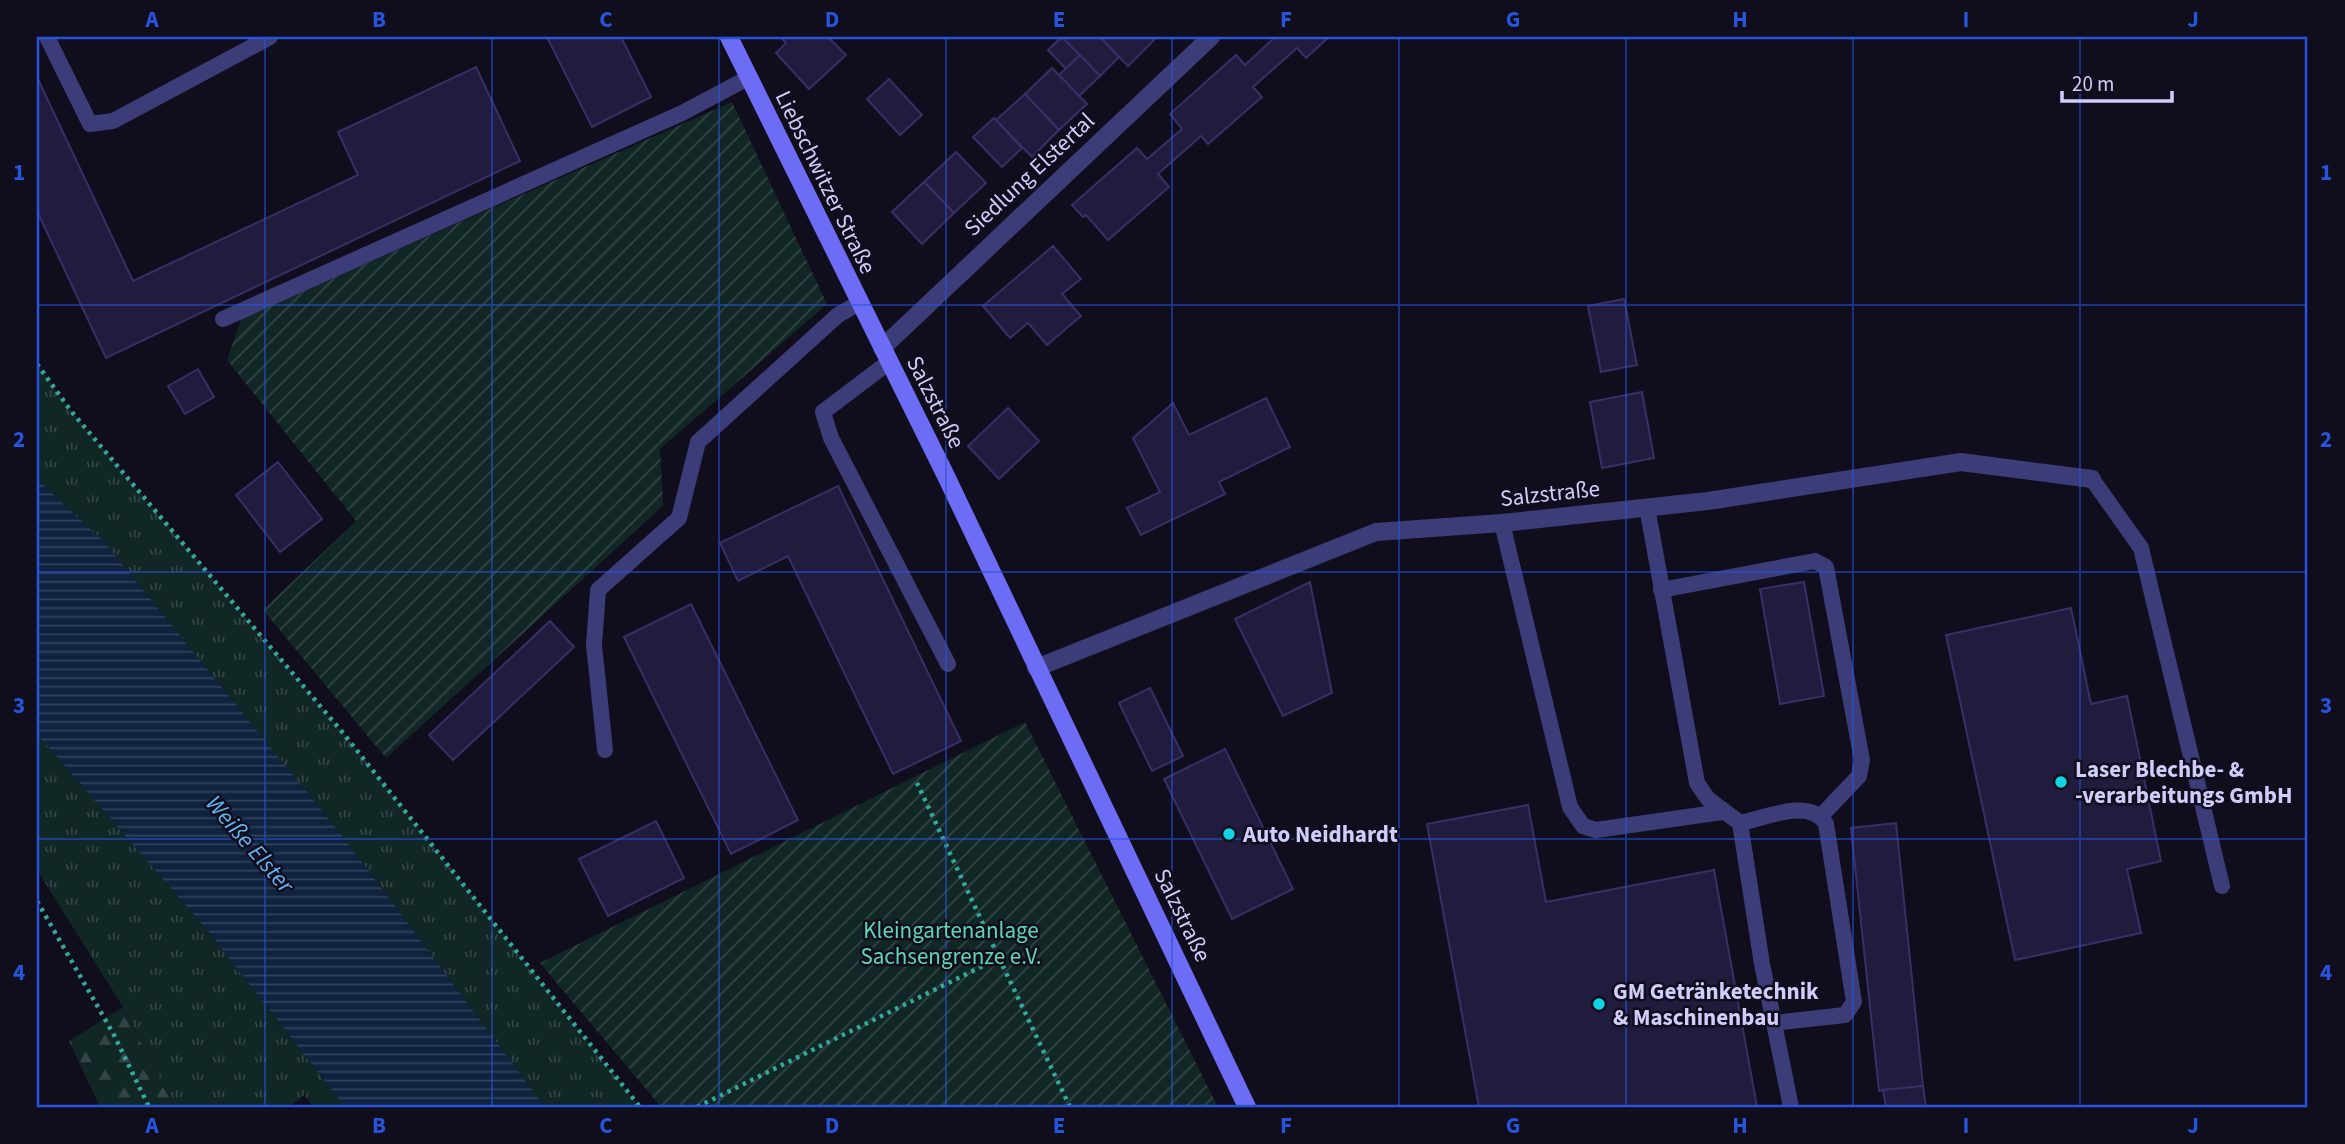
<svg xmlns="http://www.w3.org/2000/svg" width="2345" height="1144" font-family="'Source Sans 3',sans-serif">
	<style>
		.grass { fill: url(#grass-tufts) }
		.forest { fill: url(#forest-firs) }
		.garden { fill: url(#garden-furrows) }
		.water { fill: url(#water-rules) }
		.building { fill: #211b3d; stroke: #382f67; stroke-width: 2 }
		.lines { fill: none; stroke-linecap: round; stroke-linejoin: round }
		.path { stroke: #36a79d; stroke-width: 4.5; stroke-dasharray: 3.5 5; stroke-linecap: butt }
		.lane { stroke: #3c3c79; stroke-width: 16 }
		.street { stroke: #3c3c79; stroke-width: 18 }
		.secondary { stroke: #6c6cf4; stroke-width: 18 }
		.grid { fill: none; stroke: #2654da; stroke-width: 2; stroke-opacity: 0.55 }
		.poi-dot { fill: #11d4e3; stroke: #100d1d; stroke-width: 2.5 }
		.labels { text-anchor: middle; stroke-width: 5; stroke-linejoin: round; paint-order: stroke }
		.street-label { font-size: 23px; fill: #d1cdfb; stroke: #100d1d }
		.poi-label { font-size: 23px; font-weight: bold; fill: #d1cdfb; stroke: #100d1d; text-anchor: start }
		.park-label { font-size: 23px; fill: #60d5b4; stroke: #100d1d }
		.water-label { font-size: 24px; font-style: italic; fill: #63b5f3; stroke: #100d1d }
		.neatline { fill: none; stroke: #2654da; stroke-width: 2.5 }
		.grid-label { font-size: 23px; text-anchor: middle; font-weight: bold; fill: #2654da }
	</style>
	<defs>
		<pattern id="grass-tufts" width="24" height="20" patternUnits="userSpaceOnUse" patternTransform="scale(1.75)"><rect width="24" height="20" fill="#112725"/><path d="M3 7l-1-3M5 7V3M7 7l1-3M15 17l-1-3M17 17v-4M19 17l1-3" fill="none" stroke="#334546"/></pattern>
		<pattern id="forest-firs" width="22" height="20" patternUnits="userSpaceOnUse" patternTransform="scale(1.75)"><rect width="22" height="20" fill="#112725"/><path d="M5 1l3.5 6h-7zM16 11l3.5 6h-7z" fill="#334546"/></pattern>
		<pattern id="garden-furrows" width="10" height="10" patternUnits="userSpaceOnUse" patternTransform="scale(1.75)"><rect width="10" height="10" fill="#112725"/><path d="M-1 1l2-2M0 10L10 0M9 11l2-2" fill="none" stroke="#334546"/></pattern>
		<pattern id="water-rules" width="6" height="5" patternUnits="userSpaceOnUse" patternTransform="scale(1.75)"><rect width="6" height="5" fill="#0f233f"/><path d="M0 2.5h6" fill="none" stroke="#31425c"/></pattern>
	</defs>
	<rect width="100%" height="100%" fill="#100d1d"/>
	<g class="grass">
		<polygon points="37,364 71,411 345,735 640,1107 545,1107 344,838 105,543 37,479"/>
		<polygon points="37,734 208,931 345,1107 313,1107 305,1096 308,1092 289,1107 174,1107 123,1007 37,870"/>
	</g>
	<polygon class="forest" points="123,1007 123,1008 174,1107 100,1107 69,1041"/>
	<g class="garden">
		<polygon points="732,102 827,304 660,449 663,506 386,758 263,610 356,521 227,360 241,319"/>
		<polygon points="1025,722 1218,1107 661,1107 540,963"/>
	</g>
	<polygon class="water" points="37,479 105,543 344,838 545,1107 345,1107 208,931 37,734"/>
	<g class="building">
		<polygon points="547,37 621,37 651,97 592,127"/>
		<polygon points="781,37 828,37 846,55 809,89 776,53 786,43"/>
		<polygon points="1062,37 1080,55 1066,69 1048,50"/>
		<polygon points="1062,37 1100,37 1119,57 1100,76"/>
		<polygon points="1100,37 1153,37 1155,39 1128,66"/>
		<polygon points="1275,37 1329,37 1306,58 1297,48 1253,87 1262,97 1208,144 1201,136 1158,174 1169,187 1108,240 1086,215 1083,217 1072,205 1137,148 1147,159 1182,129 1170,114 1236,55 1245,65"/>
		<polygon points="1080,55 1100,76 1079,96 1059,75"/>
		<polygon points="476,67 520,161 106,358 37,211 37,77 133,281 358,175 338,132"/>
		<polygon points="1052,68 1087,104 1059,130 1025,94"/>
		<polygon points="889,79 922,115 900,135 867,99"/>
		<polygon points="1025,94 1059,130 1032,157 996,120"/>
		<polygon points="994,118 1022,148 1002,167 973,137"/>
		<polygon points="956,152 986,183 954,213 924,182"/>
		<polygon points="924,182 954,213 922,244 892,212"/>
		<polygon points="1053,246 1081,279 1062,294 1081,316 1047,345 1028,323 1010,338 983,306"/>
		<polygon points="1624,299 1637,365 1601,372 1588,306"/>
		<polygon points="198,369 214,397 185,414 168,386"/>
		<polygon points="1642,392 1654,458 1602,468 1590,402"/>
		<polygon points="1266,398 1290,447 1219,482 1225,494 1141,535 1127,508 1160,492 1133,438 1173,403 1189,435"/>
		<polygon points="1008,408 1039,441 999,479 968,446"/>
		<polygon points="278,462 322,519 280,552 236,495"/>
		<polygon points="838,486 961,741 893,774 788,556 738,581 720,543"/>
		<polygon points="1310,582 1332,693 1283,716 1235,619"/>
		<polygon points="1804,582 1824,696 1780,704 1760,589"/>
		<polygon points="691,604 798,820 731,854 624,637"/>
		<polygon points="2071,608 2091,704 2127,696 2161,861 2127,869 2141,933 2015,960 1946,635"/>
		<polygon points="550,621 574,647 453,760 429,735"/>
		<polygon points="1150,688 1183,756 1152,771 1119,703"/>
		<polygon points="1225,749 1293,889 1232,919 1164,779"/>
		<polygon points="1528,805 1546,902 1714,870 1757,1107 1479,1107 1427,824"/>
		<polygon points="656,821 684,878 608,916 579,859"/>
		<polygon points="1896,823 1923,1086 1879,1091 1851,828"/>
		<polygon points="1923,1086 1926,1107 1886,1107 1883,1090"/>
	</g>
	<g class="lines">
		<g class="path">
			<polyline points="37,364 71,411 343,733 640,1107"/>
			<polyline points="37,901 114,1035 149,1107"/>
			<polyline points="999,958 1070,1107"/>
			<polyline points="697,1107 999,958 917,783"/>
		</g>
		<g class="lane">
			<polyline points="47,37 90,124 113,121 270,37"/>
			<polyline points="223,319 682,113 748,78"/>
			<polyline points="889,362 823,412 831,438 948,664"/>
			<polyline points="2092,479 2141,548 2222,886"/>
			<polyline points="1647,507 1697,783 1708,799 1740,823 1762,964 1791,1107"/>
			<polyline points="1502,523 1570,807 1583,826 1596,830 1722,812"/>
			<polyline points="1661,590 1815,561 1826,567 1862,760 1859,776 1821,816"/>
			<polyline points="605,750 594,645 598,590 679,518 698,442 838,315 859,303"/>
			<path d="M1740 823C1765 818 1810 797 1826 824L1854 1002 1845 1015 1774 1023"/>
		</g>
		<g class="street">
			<polyline points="882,348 1211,37"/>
			<polyline points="1036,668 1376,532 1502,523 1708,501 1961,462 2092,479"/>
		</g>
		<polyline class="secondary" points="729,37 946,476 1247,1107"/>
	</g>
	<path class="grid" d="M265 37V1107M492 37V1107M719 37V1107M946 37V1107M1172 37V1107M1399 37V1107M1626 37V1107M1853 37V1107M2080 37V1107M37 305H2308M37 572H2308M37 839H2308"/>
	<g class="poi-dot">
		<circle cx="2061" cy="782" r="7"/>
		<circle cx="1229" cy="834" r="7"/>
		<circle cx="1599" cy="1004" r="7"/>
	</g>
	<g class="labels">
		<g class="street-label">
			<text transform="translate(1029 174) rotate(-43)" y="8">Siedlung Elstertal</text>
			<text transform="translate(826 182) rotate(64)" y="8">Liebschwitzer Straße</text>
			<text transform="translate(936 402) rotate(63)" y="8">Salzstraße</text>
			<text transform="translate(1550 493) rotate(-6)" y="8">Salzstraße</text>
			<text transform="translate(1183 915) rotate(64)" y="8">Salzstraße</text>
		</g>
		<g class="poi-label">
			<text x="2075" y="777">Laser Blechbe- &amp;<tspan x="2075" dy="26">-verarbeitungs GmbH</tspan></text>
			<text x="1243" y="842">Auto Neidhardt</text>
			<text x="1613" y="999">GM Getränketechnik<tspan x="1613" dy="26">&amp; Maschinenbau</tspan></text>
		</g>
		<g class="park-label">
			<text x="951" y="938">Kleingartenanlage<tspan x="951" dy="26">Sachsengrenze e.V.</tspan></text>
		</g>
		<g class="water-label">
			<text transform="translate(250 844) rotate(49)" y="8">Weiße Elster</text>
		</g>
	</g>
	<rect width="2345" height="1144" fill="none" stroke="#100d1d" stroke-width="77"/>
	<path d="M2062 91v10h110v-10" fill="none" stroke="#d1cdfb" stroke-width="3.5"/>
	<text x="2072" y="91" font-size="21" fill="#d1cdfb" stroke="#100d1d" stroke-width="5" paint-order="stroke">20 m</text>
	<rect x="38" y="38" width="2268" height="1068" class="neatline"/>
	<g class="grid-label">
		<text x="152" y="27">A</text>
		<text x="379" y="27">B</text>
		<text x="606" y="27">C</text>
		<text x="832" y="27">D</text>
		<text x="1059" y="27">E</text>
		<text x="1286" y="27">F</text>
		<text x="1513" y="27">G</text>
		<text x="1740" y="27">H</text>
		<text x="1966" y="27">I</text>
		<text x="2193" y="27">J</text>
		<text x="19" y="180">1</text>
		<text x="2326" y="180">1</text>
		<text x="19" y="447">2</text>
		<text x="2326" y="447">2</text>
		<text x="19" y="713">3</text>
		<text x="2326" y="713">3</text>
		<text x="19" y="980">4</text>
		<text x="2326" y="980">4</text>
		<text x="152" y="1133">A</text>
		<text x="379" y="1133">B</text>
		<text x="606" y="1133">C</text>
		<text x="832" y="1133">D</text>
		<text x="1059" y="1133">E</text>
		<text x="1286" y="1133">F</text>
		<text x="1513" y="1133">G</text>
		<text x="1740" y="1133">H</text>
		<text x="1966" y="1133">I</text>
		<text x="2193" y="1133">J</text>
	</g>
</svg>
